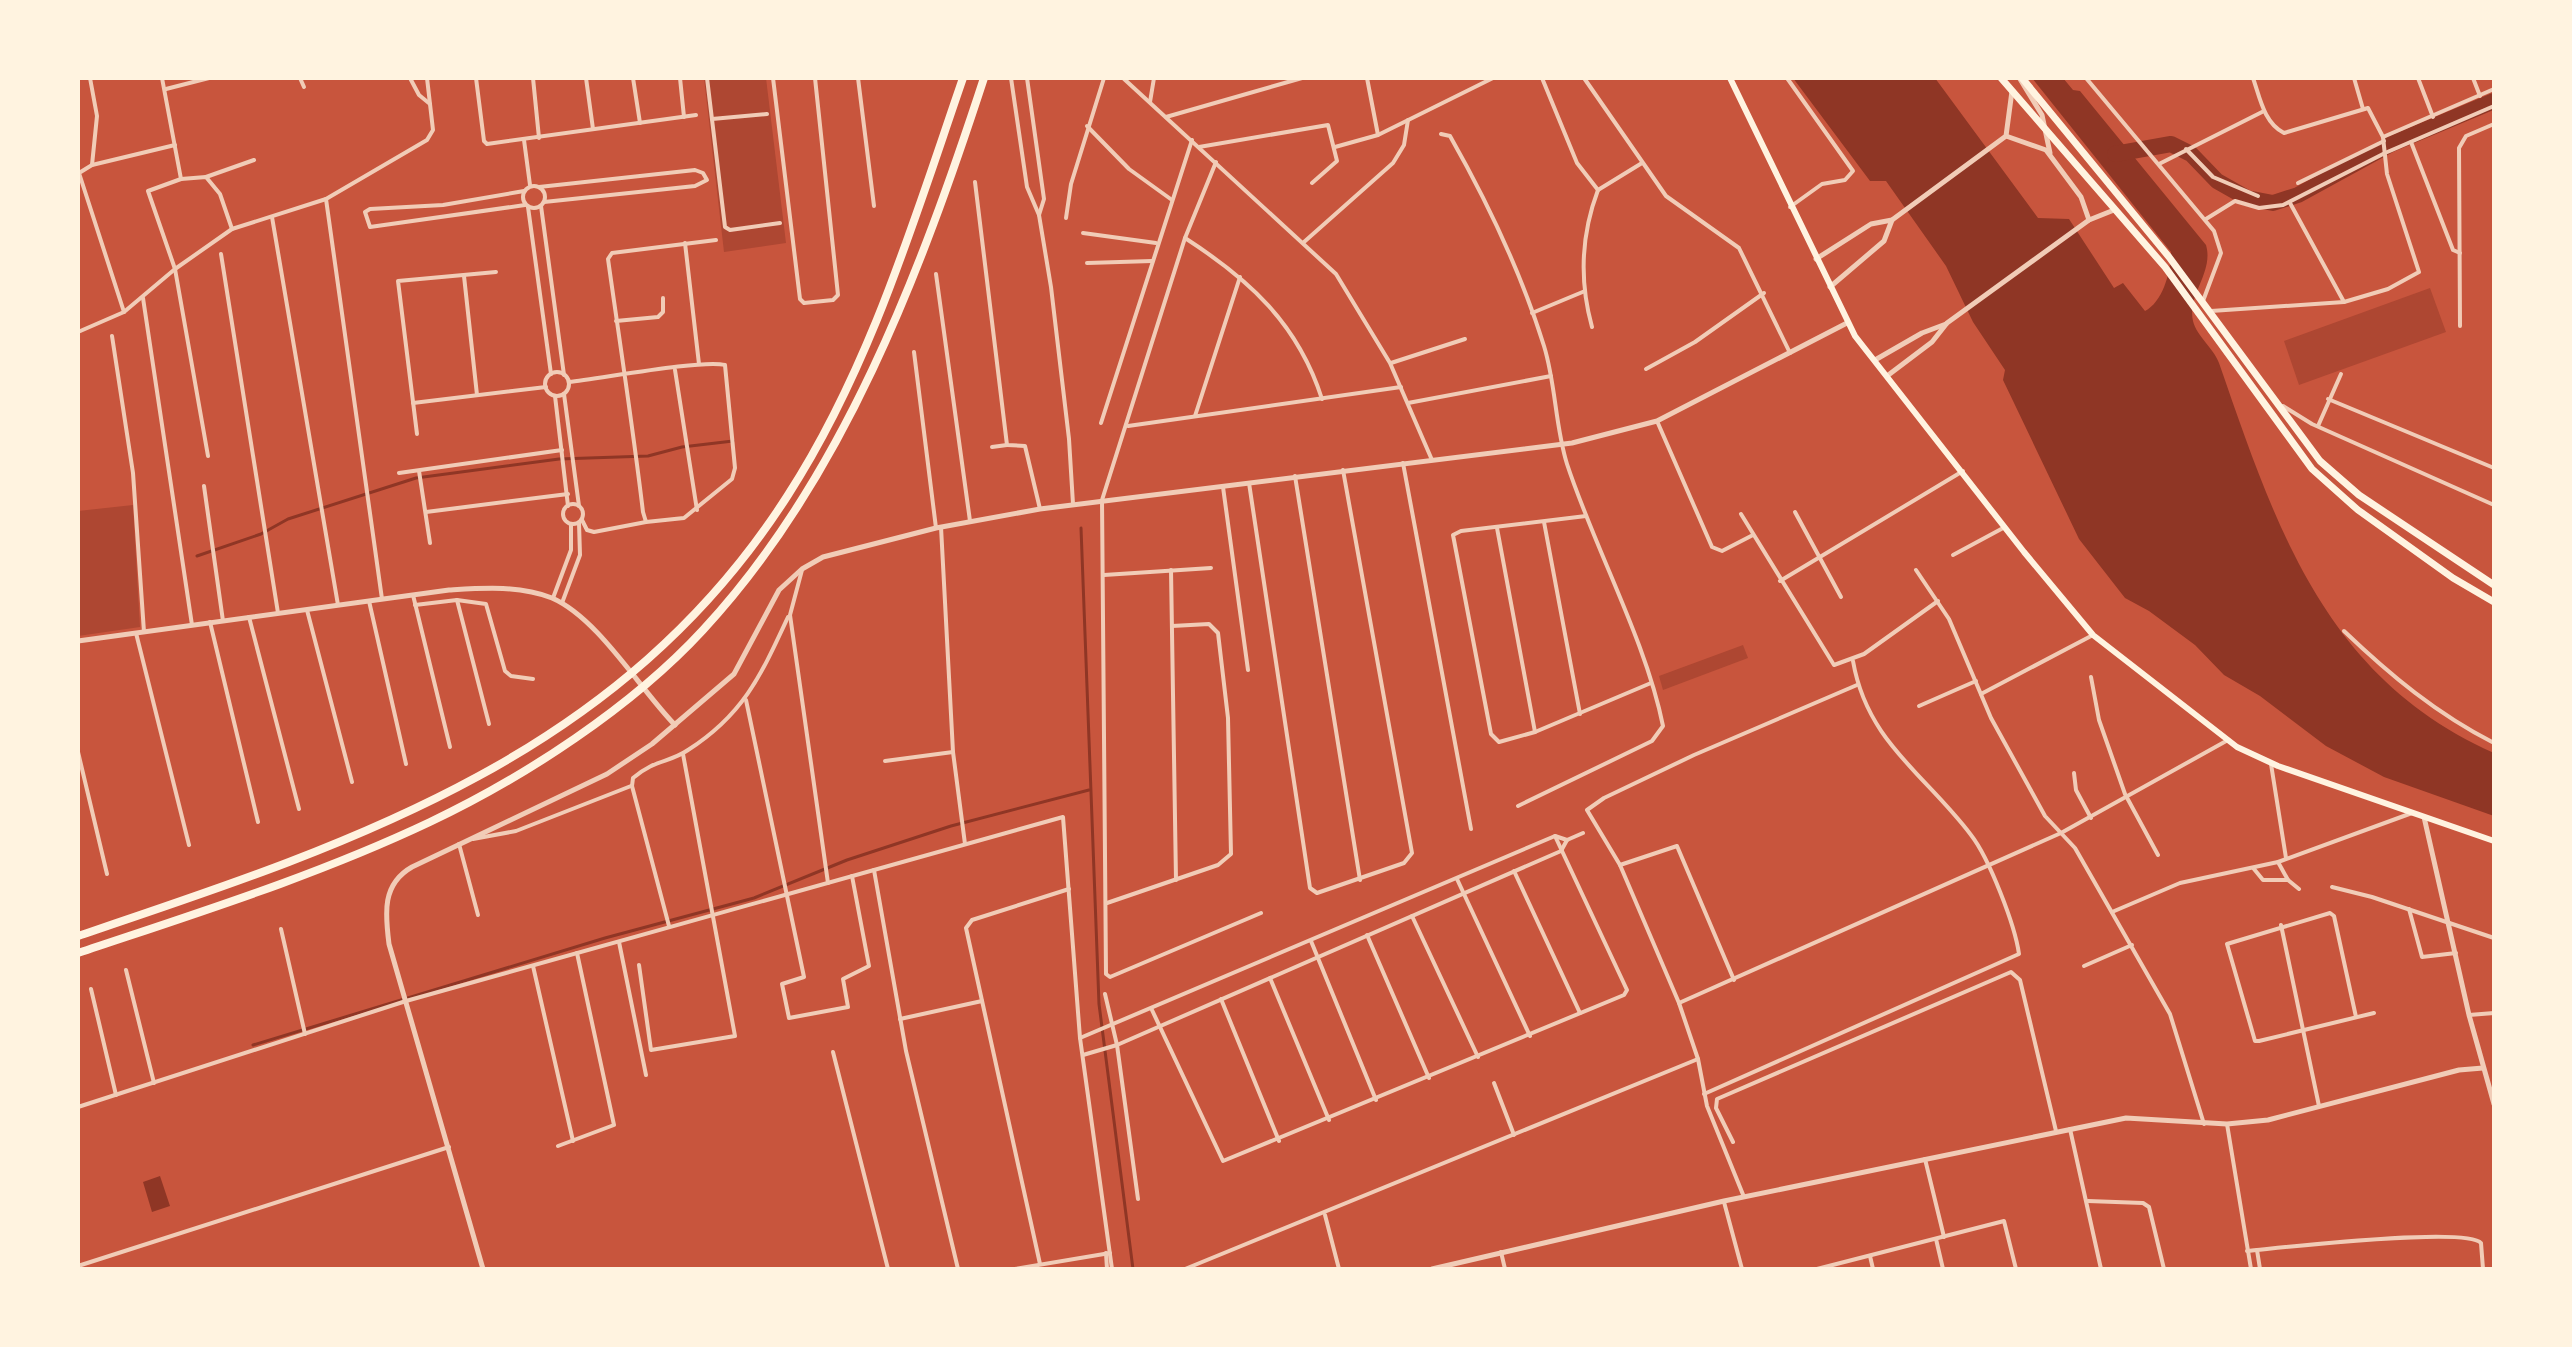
<svg xmlns="http://www.w3.org/2000/svg" width="2572" height="1347" font-family="Manrope,sans-serif">
	<style>
		.green { fill: #ae4732 }
		.water { fill: #8f3625 }
		.lines { fill: none; stroke-linecap: round; stroke-linejoin: round }
		.stream { stroke: #8f3625; stroke-width: 3 }
		.river { stroke: #8f3625; stroke-width: 16 }
		.minor { stroke: #f1ccb7; stroke-width: 4 }
		.tertiary { stroke: #f1ccb7; stroke-width: 5 }
		.secondary { stroke: #fff3e0; stroke-width: 6 }
		.primary { stroke: #fff3e0; stroke-width: 7 }
		.motorway { stroke: #fff3e0; stroke-width: 8 }
	</style>
	<rect width="100%" height="100%" fill="#c8553d"/>
	<g class="green">
		<polygon points="704,78 766,78 786,243 724,252"/>
		<polygon points="2430,288 2446,332 2299,385 2284,341"/>
		<polygon points="133,505 140,627 78,636 78,511"/>
		<polygon points="1743,645 1748,658 1663,690 1659,676"/>
	</g>
	<g class="water">
		<path d="M1793 78H1935L2038 218 2069 219 2114 288 2123 283 2145 311C2163 302 2171 271 2171 252L2032 78H2063L2073 90 2080 91 2206 245C2214 272 2187 295 2193 321 2197 337 2213 347 2219 363 2275 524 2324 678 2494 753V816L2384 777 2326 746 2260 696 2224 675 2195 645 2149 611 2125 598 2079 539 2003 380 2005 370 1973 322 1946 266 1886 181H1870Z"/>
		<polygon points="160,1176 170,1206 152,1212 143,1182"/>
	</g>
	<g class="lines">
		<g class="stream">
			<polyline points="1081,528 1099,1004 1133,1269"/>
			<polyline points="197,556 261,534 288,519 416,478 559,459 648,456 682,447 733,441"/>
			<polyline points="253,1045 605,938 754,898 847,860 951,826 1089,790"/>
		</g>
		<polyline class="river" points="2115,154 2171,144 2191,154 2217,181 2247,198 2273,203 2298,195 2391,144 2494,101"/>
		<g class="minor">
			<polyline points="90,78 97,116 92,165"/>
			<polyline points="162,78 181,179"/>
			<polyline points="300,78 304,87"/>
			<polyline points="410,78 419,95 430,104"/>
			<polyline points="476,78 484,141 487,144 696,115"/>
			<polyline points="533,78 539,138"/>
			<polyline points="586,78 593,129"/>
			<polyline points="633,78 640,123"/>
			<polyline points="680,78 684,117"/>
			<polyline points="707,78 725,227 730,230 780,223"/>
			<polyline points="773,78 800,299 804,303 833,300 838,295 815,78"/>
			<polyline points="858,78 874,206"/>
			<polyline points="1011,78 1027,187 1039,215 1051,287 1069,439 1073,504"/>
			<polyline points="1027,78 1044,199 1039,215"/>
			<polyline points="1123,78 1336,274 1390,363 1432,460"/>
			<polyline points="1367,78 1378,135"/>
			<polyline points="1542,78 1577,163 1598,190"/>
			<polyline points="1584,78 1666,196 1739,248 1790,353"/>
			<polyline points="1787,78 1853,171 1845,180 1822,184 1790,207"/>
			<polyline points="2086,78 2214,231 2221,253 2203,301"/>
			<polyline points="2354,78 2363,109"/>
			<polyline points="2418,78 2433,117"/>
			<polyline points="2473,78 2480,96"/>
			<polyline points="166,89 209,78"/>
			<polyline points="1150,102 1154,78"/>
			<polyline points="1166,117 1302,78"/>
			<polyline points="712,119 767,114"/>
			<polyline points="1087,126 1129,169 1172,200"/>
			<path d="M1441 134 1450 136C1488 203 1521 272 1544 346 1556 385 1555 426 1567 464 1595 549 1646 641 1663 726L1652 741 1518 806"/>
			<polyline points="2383,137 2494,89"/>
			<polyline points="524,140 530,185"/>
			<polyline points="2411,142 2453,250 2460,253"/>
			<polyline points="1199,147 1328,125 1337,161 1312,183"/>
			<polyline points="1335,147 1378,135 1493,78"/>
			<polyline points="2186,149 2213,177 2258,196"/>
			<polyline points="1216,162 1185,238 1102,500 1106,974 1110,977 1261,913"/>
			<polyline points="2159,164 2264,111"/>
			<polyline points="206,177 254,160"/>
			<polyline points="975,182 1007,445 1025,446 1040,509"/>
			<polyline points="2298,183 2384,141"/>
			<circle cx="534" cy="197" r="11"/>
			<polyline points="539,187 695,170 703,173 707,180 695,186 544,202"/>
			<polyline points="1598,190 1642,163"/>
			<polyline points="524,191 443,205 370,209 365,212 370,227 525,205"/>
			<polyline points="326,199 382,599"/>
			<polyline points="2290,203 2344,302"/>
			<polyline points="541,206 564,375"/>
			<polyline points="528,207 551,374"/>
			<polyline points="272,217 338,605"/>
			<polyline points="1066,218 1071,184 1104,78"/>
			<polyline points="2206,219 2235,201 2259,208 2283,205 2385,153 2494,106"/>
			<polyline points="1083,233 1156,243"/>
			<path d="M1185 238C1250 280 1298 324 1322 399"/>
			<polyline points="1304,242 1393,163 1404,145 1408,120"/>
			<polyline points="685,243 699,364"/>
			<polyline points="221,254 278,613"/>
			<polyline points="1087,263 1152,261"/>
			<polyline points="936,274 970,521"/>
			<polyline points="464,276 477,395"/>
			<polyline points="143,298 192,625"/>
			<path d="M2211 311 2344 302 2388 289 2419 272 2387 174 2383 137 2368 108 2284 133C2264 123 2260 98 2253 78"/>
			<polyline points="124,312 79,173 92,165 175,145"/>
			<polyline points="1532,313 1585,291"/>
			<polyline points="616,321 658,317 663,312 663,298"/>
			<polyline points="2460,326 2459,148 2466,136 2494,124"/>
			<path d="M1592 327C1579 280 1581 235 1598 190"/>
			<polyline points="78,332 124,312 175,269 232,229 326,199 427,140 433,130 427,78"/>
			<polyline points="112,336 133,473 144,632"/>
			<polyline points="914,352 936,528"/>
			<polyline points="1391,363 1465,339"/>
			<polyline points="1646,369 1695,342 1764,293"/>
			<polyline points="675,370 697,510"/>
			<circle cx="557" cy="384" r="12"/>
			<path d="M569 382C599 379 703 359 725 365L735 468 732 479 684 518 646 522 643 512C633 428 620 344 608 259L612 253 716 240"/>
			<polyline points="564,394 579,506"/>
			<polyline points="555,396 568,506"/>
			<polyline points="2328,399 2494,468"/>
			<polyline points="413,403 546,387"/>
			<polyline points="1408,403 1551,376"/>
			<polyline points="2283,406 2312,424 2494,505"/>
			<polyline points="1195,416 1240,277"/>
			<polyline points="1657,421 1712,547 1722,551 1753,535"/>
			<polyline points="1101,423 1192,140"/>
			<polyline points="1128,426 1401,387"/>
			<polyline points="2318,426 2341,374"/>
			<polyline points="417,434 398,281 496,272"/>
			<polyline points="992,447 1007,445"/>
			<polyline points="208,456 175,269 148,191 181,179 206,177 220,194 232,229"/>
			<polyline points="1403,463 1471,829"/>
			<polyline points="419,471 430,543"/>
			<polyline points="399,473 562,450"/>
			<polyline points="1295,476 1360,880"/>
			<polyline points="1249,483 1310,888 1317,893 1404,863 1412,853 1343,470"/>
			<polyline points="204,486 223,621"/>
			<polyline points="1223,487 1248,670"/>
			<circle cx="573" cy="514" r="10"/>
			<polyline points="426,512 568,494"/>
			<polyline points="1795,512 1841,597"/>
			<polyline points="1741,514 1834,665 1864,654 1938,601"/>
			<polyline points="1586,516 1461,531 1453,535 1491,734 1499,742 1535,732 1651,683"/>
			<polyline points="582,520 587,530 594,532 646,522"/>
			<polyline points="1544,522 1580,714"/>
			<polyline points="941,527 953,752 965,844"/>
			<polyline points="1497,528 1535,732"/>
			<polyline points="1953,555 2005,527"/>
			<polyline points="802,570 790,615 828,883"/>
			<polyline points="1171,570 1176,880"/>
			<polyline points="1916,570 1949,619 1991,718 2034,796 2045,816 2075,848 2170,1014 2204,1124"/>
			<polyline points="1104,575 1211,568"/>
			<polyline points="1780,581 1963,471"/>
			<polyline points="413,595 450,747"/>
			<polyline points="553,598 571,550 571,524"/>
			<polyline points="457,600 489,724"/>
			<polyline points="369,601 406,764"/>
			<polyline points="562,603 580,555 579,523"/>
			<polyline points="415,605 457,600 486,604 505,671 511,676 533,679"/>
			<polyline points="307,610 352,782"/>
			<polyline points="249,617 299,809"/>
			<polyline points="210,622 258,822"/>
			<path d="M2344 631C2390 675 2437 714 2494 743"/>
			<polyline points="136,633 189,845"/>
			<polyline points="2091,677 2099,720 2125,794 2158,855"/>
			<polyline points="1981,694 2093,635"/>
			<polyline points="746,700 804,977 782,984 789,1018 848,1007 843,979 869,966 852,876"/>
			<polyline points="1919,706 1976,681"/>
			<polyline points="78,752 107,874"/>
			<polyline points="885,761 953,752"/>
			<polyline points="2271,764 2286,858"/>
			<polyline points="2074,773 2076,790 2091,818"/>
			<path d="M632 786 633 778C655 759 669 763 688 750 744 714 761 675 788 617"/>
			<polyline points="632,786 669,926"/>
			<polyline points="473,839 516,831 631,786"/>
			<polyline points="459,844 478,915"/>
			<polyline points="2278,862 2288,880 2299,889"/>
			<polyline points="1620,865 1677,846 1734,980"/>
			<polyline points="2254,869 2263,880 2288,880"/>
			<polyline points="874,870 906,1051 958,1269"/>
			<polyline points="1514,871 1580,1013"/>
			<polyline points="1457,879 1530,1036"/>
			<polyline points="2332,887 2372,897 2494,938"/>
			<polyline points="1107,903 1218,865 1231,854 1228,718 1218,633 1209,624 1172,626"/>
			<polyline points="2409,909 2422,957 2456,953"/>
			<polyline points="2112,912 2180,883 2278,862 2412,813"/>
			<polyline points="1412,916 1478,1057"/>
			<polyline points="2281,925 2319,1106"/>
			<polyline points="281,929 305,1034"/>
			<polyline points="1367,935 1429,1078"/>
			<polyline points="1311,941 1376,1100"/>
			<polyline points="619,942 646,1075"/>
			<polyline points="639,965 651,1050 735,1036 683,754"/>
			<polyline points="533,966 573,1141"/>
			<polyline points="2084,966 2132,945"/>
			<polyline points="126,970 154,1083"/>
			<polyline points="1270,978 1329,1120"/>
			<polyline points="91,989 116,1095"/>
			<polyline points="1105,994 1117,1045 1138,1199"/>
			<polyline points="1221,999 1279,1141"/>
			<polyline points="1679,1003 2061,833 2228,740"/>
			<polyline points="1152,1010 1223,1161 1624,995 1627,990 1555,836"/>
			<polyline points="2469,1015 2494,1013"/>
			<polyline points="2356,1017 2334,916 2330,913 2227,944 2255,1041 2259,1041 2374,1013"/>
			<polyline points="900,1019 982,1001"/>
			<polyline points="1080,1038 1555,836 1567,840"/>
			<polyline points="833,1052 888,1269"/>
			<polyline points="1083,1055 1117,1045 1561,851 1567,840 1583,833"/>
			<polyline points="1494,1083 1514,1135"/>
			<path d="M1704 1094 2019 954C2015 925 1989 858 1971 835 1925 774 1867 742 1853 661"/>
			<polyline points="78,1107 406,1001 1063,817 1080,1038 1112,1269"/>
			<polyline points="2227,1124 2251,1269"/>
			<polyline points="2070,1129 2101,1269"/>
			<polyline points="1733,1142 1716,1108 1717,1099 2011,972 2020,980 2056,1131"/>
			<polyline points="558,1146 614,1125 577,953"/>
			<polyline points="1925,1159 1944,1237"/>
			<polyline points="1744,1197 1707,1106 1698,1059 1679,1003 1620,865 1587,810 1604,798 1694,755 1857,685"/>
			<polyline points="2088,1201 2143,1203 2149,1207 2164,1269"/>
			<polyline points="1724,1202 1742,1269"/>
			<polyline points="1325,1215 1339,1269"/>
			<polyline points="1936,1239 1943,1269"/>
			<polyline points="2257,1250 2260,1269"/>
			<path d="M2247 1251C2280 1248 2466 1226 2481 1243L2483 1269"/>
			<polyline points="1501,1252 1505,1269"/>
			<polyline points="1106,1253 1107,1269"/>
			<polyline points="1870,1256 1873,1269"/>
			<polyline points="1040,1264 966,928 972,920 1069,889"/>
			<polyline points="78,1266 449,1147"/>
			<polyline points="1015,1269 1110,1253"/>
			<polyline points="1185,1269 1698,1059"/>
			<polyline points="1817,1269 2004,1221 2016,1269"/>
		</g>
		<g class="tertiary">
			<polyline points="2020,79 2042,115 2050,153"/>
			<polyline points="2006,136 2046,150 2081,197 2089,220"/>
			<polyline points="1816,259 1871,224 1892,220 2006,136 2012,91"/>
			<polyline points="1830,287 1884,241 1892,220"/>
			<polyline points="1875,360 1922,333 1946,324"/>
			<polyline points="1887,376 1932,342 1947,323 2089,220 2114,210"/>
			<path d="M78 641 449 590C482 588 519 585 552 598 598 618 639 688 675 725"/>
			<polyline points="2424,817 2469,1015 2494,1104"/>
			<path d="M483 1269 389 944C385 913 382 884 412 867L607 774 652 744 734 674 779 590 802 569 823 557 936 528 1040 509 1572 443 1657 421 1847 323"/>
			<polyline points="1432,1269 1724,1201 2126,1118 2227,1124 2268,1120 2459,1070 2483,1068"/>
		</g>
		<polyline class="secondary" points="1730,78 1855,336 2024,552 2093,635 2237,747 2278,766 2494,841"/>
		<g class="primary">
			<polyline points="2001,78 2165,267 2312,469 2358,510 2453,578 2494,602"/>
			<polyline points="2022,78 2169,257 2320,461 2359,495 2494,585"/>
		</g>
		<g class="motorway">
			<path d="M78 936C355 843 621 756 788 495 870 368 914 220 963 78"/>
			<path d="M78 953C197 913 316 876 430 822 525 777 632 707 703 630 843 479 921 271 984 78"/>
		</g>
	</g>
	<rect width="2572" height="1347" fill="none" stroke="#fff3e0" stroke-width="160"/>
</svg>
